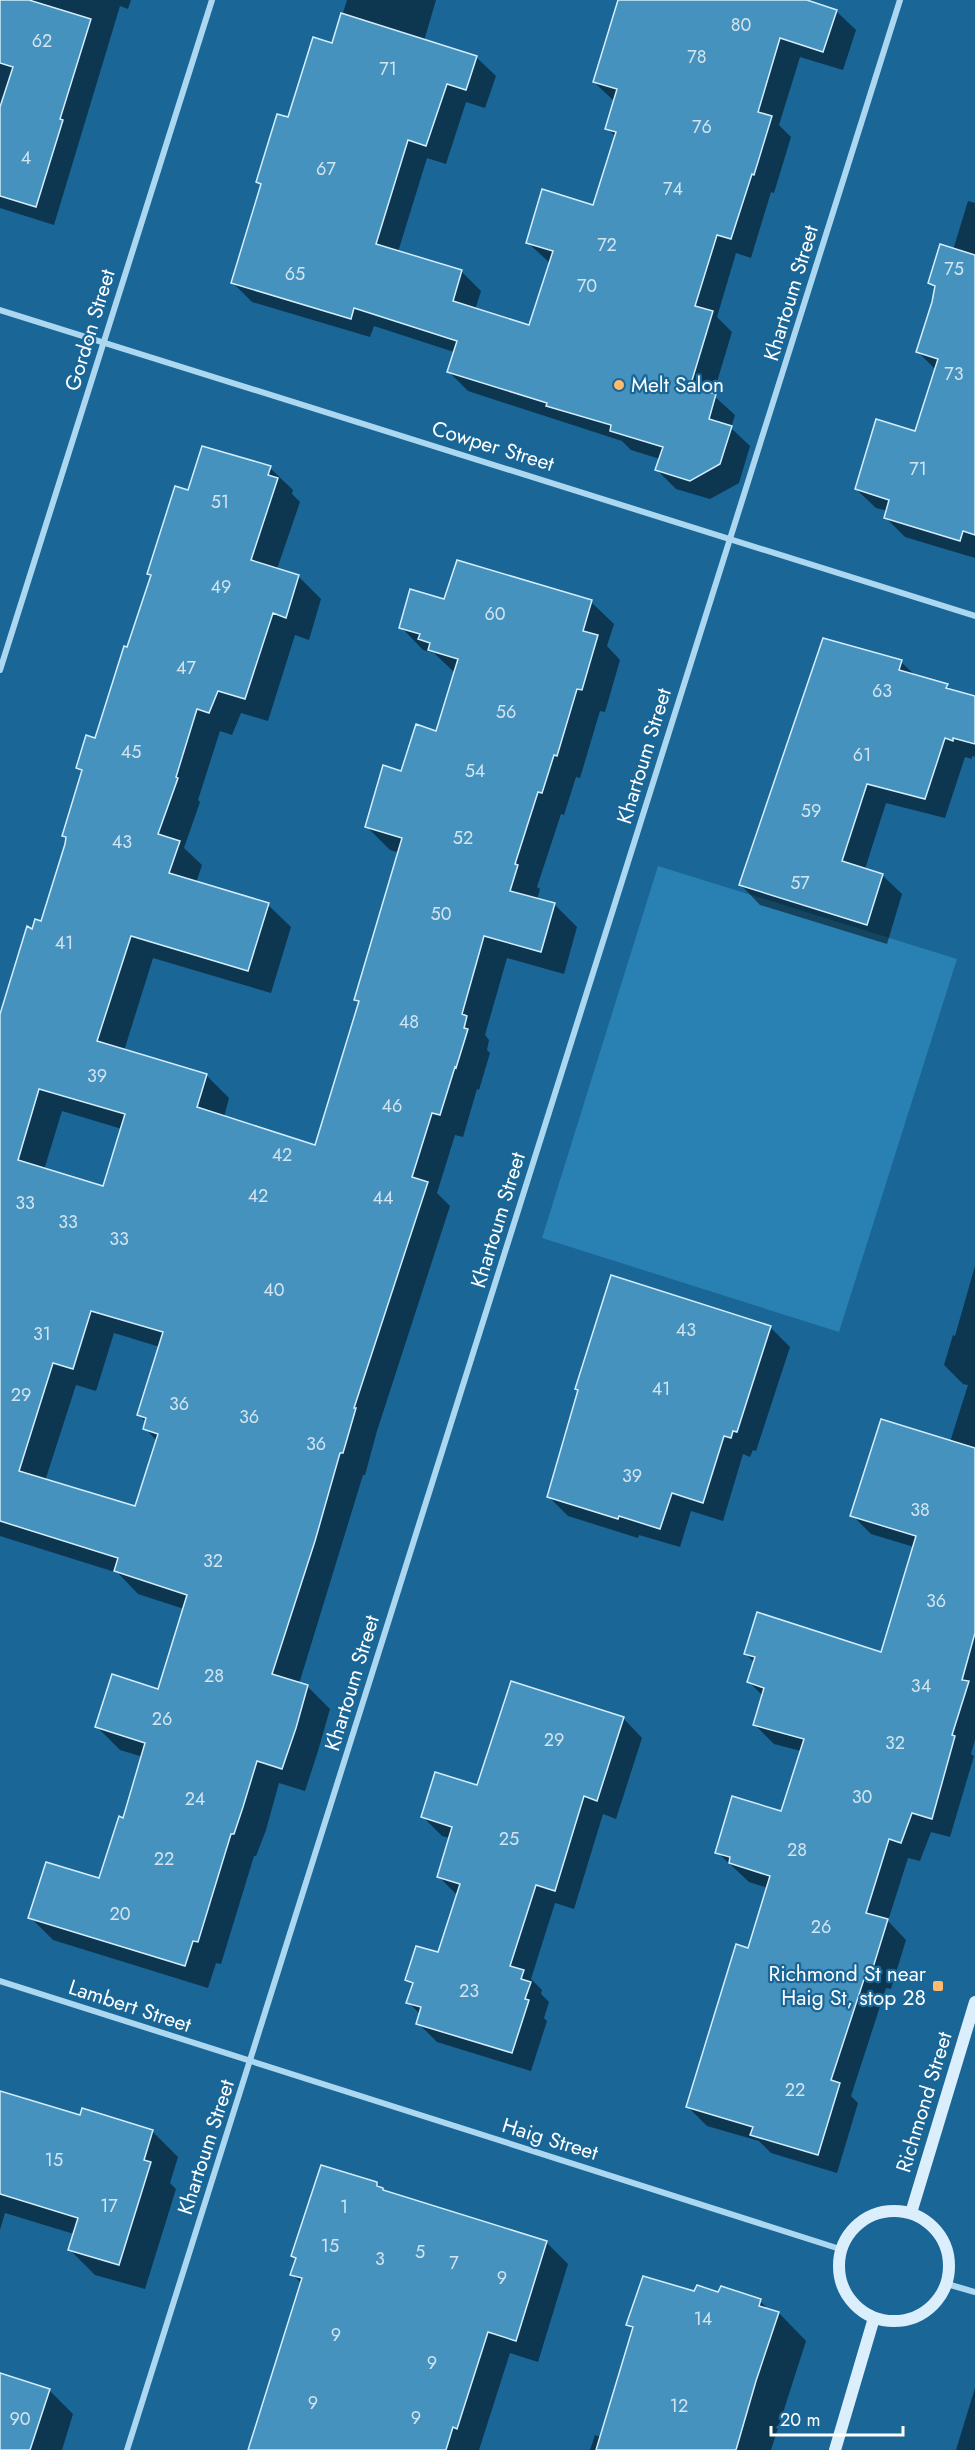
<svg xmlns="http://www.w3.org/2000/svg" width="975" height="2450" font-family="Jost,sans-serif">
	<style>
		.green { fill: #2980b3 }
		.shadow { fill: #0007; fill-rule: evenodd }
		.building { fill: #4692bf; stroke: #d3edfb; stroke-width: 1.5; fill-rule: evenodd }
		.lines { fill: none; stroke-linecap: round; stroke-linejoin: round }
		.street { stroke: #acd7f1; stroke-width: 6 }
		.secondary { stroke: #daeefb; stroke-width: 12 }
		.poi-dot { fill: #ffba6c; stroke: #196697; stroke-width: 2 }
		.labels { text-anchor: middle; stroke-width: 4.5; stroke-linejoin: round; paint-order: stroke }
		.number-label { font-size: 18px; fill: #d1e4ef }
		.street-label { font-size: 21px; fill: #fff; stroke: #196697 }
		.poi-label { font-size: 21px; fill: #fff; stroke: #196697; text-anchor: start }
	</style>
	<rect width="100%" height="100%" fill="#196697"/>
	<polygon class="green" points="658,866 957,959 839,1332 542,1238"/>
	<g class="shadow">
		<polygon points="0,0 131,0 128,9 120,6 54,225 0,208"/>
		<polygon points="347,0 436,0 424,41 476,57 496,76 485,108 466,102 446,164 427,158 398,252 461,271 481,291 475,310 530,327 550,263 528,243 594,207 616,137 607,128 614,101 594,82 634,0 803,0 836,11 856,30 843,70 800,57 779,125 791,137 774,193 771,192 751,258 736,253 717,317 732,332 713,395 735,415 731,428 750,446 739,483 710,499 676,489 657,470 660,459 631,450 622,441 468,391 448,371 454,352 374,326 370,337 252,302 232,282 262,186 258,182 289,119 333,45"/>
		<polygon points="968,201 975,203 975,558 905,537 886,518 888,511 876,508 856,489 916,432 936,370 918,352 936,289 929,283 953,250"/>
		<path d="M270 468 293 490 292 494 300 502 277 569 298 576 321 599 309 640 295 635 268 721 241 713 232 735 220 731 198 800 200 802 184 848 202 865 196 883 268 905 291 927 271 993 153 958 124 1051 206 1075 229 1098 224 1117 316 1146 360 1003 356 999 400 853 390 850 367 827 402 773 437 732 455 673 434 653 423 650 401 627 445 601 591 602 614 624 607 646 620 660 605 712 600 711 580 778 576 777 564 815 561 814 537 887 540 889 537 900 554 904 577 927 564 974 507 958 485 1035 489 1040 487 1050 490 1053 479 1090 477 1089 463 1137 455 1135 437 1193 450 1206 377 1431 365 1475H363L299 1684 307 1686 330 1709 318 1751 305 1791 279 1783 266 1830 256 1856H254L221 1964 216 1963 208 1988 53 1940 30 1917 100 1880 124 1819 143 1757 120 1750 97 1727 159 1691 184 1609 138 1594 118 1573 0 1536V1019L33 931 42 922 66 845 83 773 78 768 96 739 152 577 149 574 189 491ZM62 1111 122 1129 104 1188 44 1170ZM114 1333 160 1347 139 1415 147 1423 145 1428 157 1441 136 1508 45 1481 76 1385 96 1391Z"/>
		<polygon points="901,662 916,676 947,685 952,691 975,702 975,757 972,756 972,759 965,757 945,818 886,803 865,869 882,875 902,894 887,944 760,905 741,885"/>
		<polygon points="975,1266 975,1740 971,1754 974,1756 950,1837 931,1832 920,1861 908,1858 888,1921 906,1940 891,1989 886,1988 851,2096 858,2103 837,2173 771,2153 759,2141 707,2126 688,2107 750,1949 768,1888 749,1882 717,1852 782,1812 801,1751 774,1744 755,1725 763,1696 748,1681 755,1663 745,1653 882,1654 914,1547 871,1534 852,1515 950,1442 968,1385 963,1384 944,1365 953,1335 955,1336"/>
		<polygon points="770,1327 790,1347 756,1451 753,1450 750,1457 743,1454 723,1521 691,1511 680,1547 639,1535 638,1538 568,1516 548,1496"/>
		<polygon points="512,1683 624,1719 642,1738 616,1819 603,1814 574,1909 555,1903 531,1979 542,1990 541,1994 549,2002 544,2018 547,2021 531,2071 437,2042 418,2023 421,2015 408,2002 413,1986 407,1980 439,1954 458,1896 439,1877 450,1838 442,1836 423,1817 478,1787"/>
		<polygon points="0,2093 81,2117 152,2131 178,2157 170,2183 176,2189 145,2289 95,2275 69,2249 74,2234 5,2213 0,2230"/>
		<polygon points="377,2183 386,2193 547,2243 568,2264 538,2362 510,2353 479,2450 248,2450 302,2284 292,2274 297,2260 293,2256"/>
		<polygon points="695,2293 719,2294 760,2301 770,2311 779,2313 806,2341 771,2450 590,2450 595,2435 601,2437 634,2330 628,2325"/>
		<polygon points="0,2375 49,2390 73,2414 62,2450 0,2450"/>
		<polygon points="975,2388 975,2450 956,2450"/>
	</g>
	<g class="building">
		<polygon points="0,0 29,0 91,19 60,119 63,120 36,207 0,196 0,107 13,67 0,63"/>
		<polygon points="618,0 807,0 837,10 823,52 780,38 758,112 772,116 754,175 752,174 731,239 717,235 695,306 713,311 690,387 716,394 709,419 732,426 720,464 690,481 655,470 663,447 610,431 611,425 546,406 547,403 447,372 457,341 354,308 351,319 231,283 261,184 256,182 277,114 288,117 313,37 332,43 341,13 477,56 466,90 447,84 426,146 408,140 376,244 462,270 453,301 529,325 553,251 526,243 542,189 593,205 616,132 605,129 617,89 593,82"/>
		<polygon points="940,244 975,255 975,535 963,531 960,541 884,518 889,500 855,489 876,419 915,431 938,359 916,352 932,302 935,286 928,283"/>
		<path d="M202 446 271 466 268 475 278 478 251 560 299 575 286 618 273 613 245 699 218 691 209 713 197 709 176 777 178 778 158 834 180 841 169 873 269 903 248 971 131 936 97 1041 207 1074 197 1107 315 1145 359 1001 354 1000 402 838 365 827 383 765 401 771 416 724 436 731 458 659 428 650 430 643 418 639 420 634 399 628 410 589 444 599 457 560 592 600 583 631 598 635 582 690 577 689 557 756 554 755 542 793 538 792 515 864 518 865 510 891 555 903 541 952 484 936 462 1014 467 1016 464 1028 468 1029 456 1068 455 1067 440 1115 432 1113 412 1177 428 1182 354 1408H356L343 1453H340L315 1541 272 1674 308 1685 296 1728 282 1769 257 1761 243 1807 234 1834H231L198 1942 193 1941 185 1966 28 1918 46 1862 99 1878 119 1816 123 1818 145 1743 95 1727 112 1674 158 1689 187 1595 114 1571 118 1558 0 1521V1014L27 926 32 929 35 919 41 921 65 844 66 837 62 836 82 770 76 768 86 735 95 738 124 646 127 647 151 575 147 574 175 486 188 490ZM39 1089 125 1114 103 1186 18 1160ZM91 1311 163 1332 137 1415 146 1418 143 1429 158 1434 135 1506 19 1471 53 1363 73 1369Z"/>
		<polygon points="823,638 902,660 899,670 948,684 946,688 975,696 975,744 953,738 953,741 945,738 925,799 867,784 842,861 883,874 867,925 739,885"/>
		<polygon points="611,1275 771,1326 737,1432 733,1431 731,1438 724,1436 703,1503 672,1493 660,1529 619,1516 618,1519 547,1497 578,1390 575,1389"/>
		<polygon points="881,1419 975,1448 975,1633 962,1680 969,1681 952,1735 955,1736 932,1819 912,1813 901,1843 889,1839 866,1913 888,1919 872,1971 867,1970 831,2080 840,2083 818,2155 750,2135 753,2127 686,2107 736,1944 748,1948 770,1876 729,1863 730,1857 715,1853 732,1796 781,1811 804,1739 753,1725 764,1688 747,1682 755,1657 744,1654 757,1612 881,1652 916,1536 850,1516"/>
		<polygon points="511,1681 624,1717 597,1801 584,1796 555,1891 536,1885 510,1966 524,1970 521,1979 531,1982 525,1999 529,2000 512,2053 416,2024 421,2007 406,2003 413,1983 405,1980 416,1946 438,1952 460,1884 437,1877 452,1827 421,1817 435,1772 477,1785"/>
		<polygon points="0,2091 80,2115 82,2108 153,2130 144,2160 151,2162 119,2265 68,2250 78,2218 0,2194"/>
		<polygon points="321,2165 377,2182 377,2186 383,2188 383,2190 547,2241 516,2341 488,2332 457,2429 453,2427 446,2450 248,2450 302,2278 290,2275 296,2258 291,2256"/>
		<polygon points="643,2276 694,2291 697,2285 718,2292 721,2286 761,2299 759,2306 779,2312 756,2381 736,2450 596,2450 633,2327 626,2325"/>
		<polygon points="0,2373 50,2389 30,2450 0,2450"/>
	</g>
	<g class="lines">
		<g class="street">
			<polyline points="0,310 975,616"/>
			<polyline points="0,670 212,0"/>
			<polyline points="0,1981 840,2249"/>
			<polyline points="947,2284 975,2292"/>
			<polyline points="127,2450 900,0"/>
		</g>
		<g class="secondary">
			<circle cx="894" cy="2266" r="55"/>
			<polyline points="911,2213 975,2002"/>
			<polyline points="835,2450 874,2318"/>
		</g>
	</g>
	<g class="poi-dot">
		<circle cx="619" cy="385" r="6"/>
		<rect x="932" y="1980" width="12" height="12" rx="3"/>
	</g>
	<g class="labels">
		<g class="number-label">
			<text x="741" y="31">80</text>
			<text x="42" y="47">62</text>
			<text x="697" y="63">78</text>
			<text x="388" y="75">71</text>
			<text x="702" y="133">76</text>
			<text x="26" y="164">4</text>
			<text x="326" y="175">67</text>
			<text x="673" y="195">74</text>
			<text x="607" y="251">72</text>
			<text x="954" y="275">75</text>
			<text x="295" y="280">65</text>
			<text x="587" y="292">70</text>
			<text x="954" y="380">73</text>
			<text x="918" y="475">71</text>
			<text x="220" y="508">51</text>
			<text x="221" y="593">49</text>
			<text x="495" y="620">60</text>
			<text x="186" y="674">47</text>
			<text x="882" y="697">63</text>
			<text x="506" y="718">56</text>
			<text x="131" y="758">45</text>
			<text x="862" y="761">61</text>
			<text x="475" y="777">54</text>
			<text x="811" y="817">59</text>
			<text x="463" y="844">52</text>
			<text x="122" y="848">43</text>
			<text x="800" y="889">57</text>
			<text x="441" y="920">50</text>
			<text x="64" y="949">41</text>
			<text x="409" y="1028">48</text>
			<text x="97" y="1082">39</text>
			<text x="392" y="1112">46</text>
			<text x="282" y="1161">42</text>
			<text x="258" y="1202">42</text>
			<text x="383" y="1204">44</text>
			<text x="25" y="1209">33</text>
			<text x="68" y="1228">33</text>
			<text x="119" y="1245">33</text>
			<text x="274" y="1296">40</text>
			<text x="686" y="1336">43</text>
			<text x="42" y="1340">31</text>
			<text x="661" y="1395">41</text>
			<text x="21" y="1401">29</text>
			<text x="179" y="1410">36</text>
			<text x="249" y="1423">36</text>
			<text x="316" y="1450">36</text>
			<text x="632" y="1482">39</text>
			<text x="920" y="1516">38</text>
			<text x="213" y="1567">32</text>
			<text x="936" y="1607">36</text>
			<text x="214" y="1682">28</text>
			<text x="921" y="1692">34</text>
			<text x="162" y="1725">26</text>
			<text x="554" y="1746">29</text>
			<text x="895" y="1749">32</text>
			<text x="862" y="1803">30</text>
			<text x="195" y="1805">24</text>
			<text x="509" y="1845">25</text>
			<text x="797" y="1856">28</text>
			<text x="164" y="1865">22</text>
			<text x="120" y="1920">20</text>
			<text x="821" y="1933">26</text>
			<text x="469" y="1997">23</text>
			<text x="795" y="2096">22</text>
			<text x="54" y="2166">15</text>
			<text x="109" y="2212">17</text>
			<text x="344" y="2213">1</text>
			<text x="330" y="2252">15</text>
			<text x="420" y="2258">5</text>
			<text x="380" y="2265">3</text>
			<text x="454" y="2269">7</text>
			<text x="502" y="2284">9</text>
			<text x="703" y="2325">14</text>
			<text x="336" y="2341">9</text>
			<text x="432" y="2369">9</text>
			<text x="313" y="2409">9</text>
			<text x="679" y="2412">12</text>
			<text x="416" y="2424">9</text>
			<text x="20" y="2425">90</text>
		</g>
		<g class="street-label">
			<text transform="translate(791 293) rotate(-73)" y="7">Khartoum Street</text>
			<text transform="translate(90 330) rotate(-73)" y="7">Gordon Street</text>
			<text transform="translate(493 446) rotate(17)" y="7">Cowper Street</text>
			<text transform="translate(644 756) rotate(-73)" y="7">Khartoum Street</text>
			<text transform="translate(498 1220) rotate(-73)" y="7">Khartoum Street</text>
			<text transform="translate(352 1683) rotate(-73)" y="7">Khartoum Street</text>
			<text transform="translate(130 2006) rotate(18)" y="7">Lambert Street</text>
			<text transform="translate(924 2102) rotate(-73)" y="7">Richmond Street</text>
			<text transform="translate(550 2139) rotate(17)" y="7">Haig Street</text>
			<text transform="translate(206 2147) rotate(-72)" y="7">Khartoum Street</text>
		</g>
		<g class="poi-label">
			<text x="631" y="392">Melt Salon</text>
			<text x="926" y="1981" text-anchor="end">Richmond St near<tspan x="926" dy="24">Haig St, stop 28</tspan></text>
		</g>
	</g>
	<path d="M771 2426v9h132v-9" fill="none" stroke="#ffffff" stroke-width="3"/>
	<text x="780" y="2426" font-size="18" fill="#ffffff" stroke="#196697" stroke-width="4.5" paint-order="stroke">20 m</text>
</svg>
